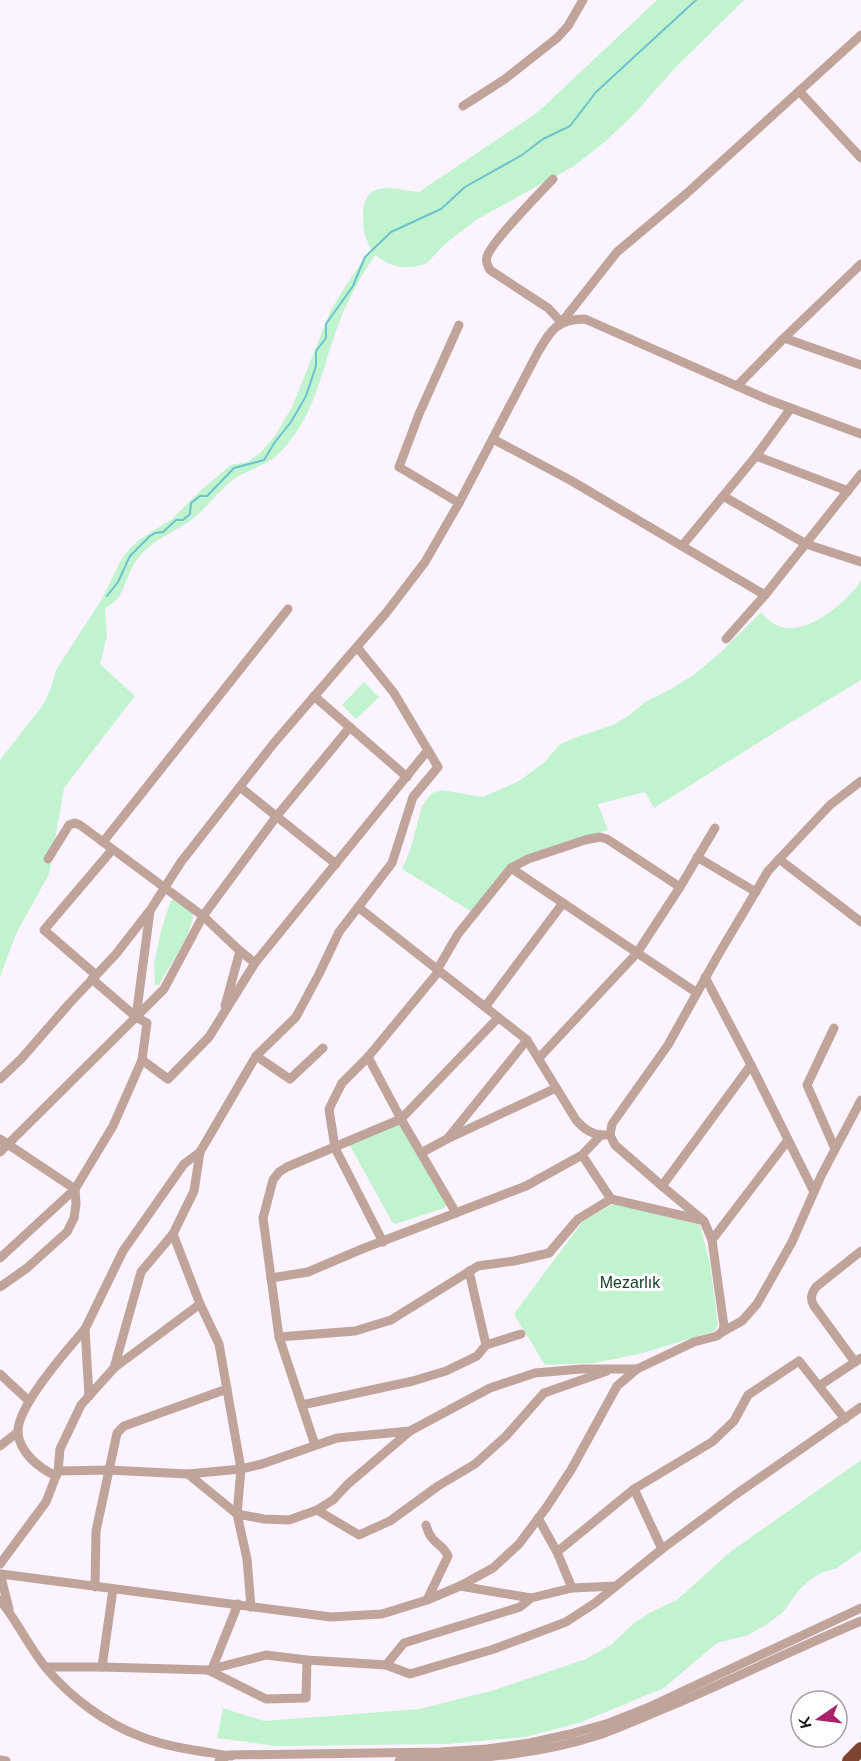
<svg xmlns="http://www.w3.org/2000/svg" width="861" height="1761" font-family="Arial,sans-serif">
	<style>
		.green { fill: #c0f3ce }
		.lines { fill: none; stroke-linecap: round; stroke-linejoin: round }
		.stream { stroke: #6dc2cd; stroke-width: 2 }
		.minor { stroke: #c0a399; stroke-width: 9 }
		.highway { stroke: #7d4530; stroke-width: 14 }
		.labels { text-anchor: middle; stroke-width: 6; stroke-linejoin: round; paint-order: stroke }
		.park-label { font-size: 16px; fill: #154126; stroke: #fff }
	</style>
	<rect width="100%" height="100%" fill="#fbf3ff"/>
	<g class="green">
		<path d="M657 0H744L676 67 635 113 606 141 574 166 476 220 445 244 427 263 414 267H400L387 263 375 255C361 276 348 299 339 323 324 362 318 403 293 437 287 445 279 455 271 460 260 467 246 471 234 479 218 491 207 508 191 520 178 530 162 536 149 547 141 554 134 562 130 572 122 589 123 599 105 608L107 636 100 664 135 696 64 788 49 874 16 934 0 977V760L43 705 51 688 56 670 102 599 121 560 129 549 139 540 172 519 201 490 231 465 247 462 259 454 275 436 292 407 331 310 346 285 371 249C365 238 363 230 363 217 363 178 391 189 419 192L538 112Z"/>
		<path d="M861 580V680L772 734 654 808 645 792 598 804 608 830 526 855 514 865 472 912 402 869 410 851 422 806 432 793 442 790 483 797 519 781 545 762 560 744 580 736 615 724 631 714 645 702 671 689 695 674 721 652 761 612C781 636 801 630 824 616 839 606 852 595 861 580Z"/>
		<polygon points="364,682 379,697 356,719 342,705"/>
		<path d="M174 899 193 913C193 934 169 966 159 985H155L154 963 161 931 170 902Z"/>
		<polygon points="402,1121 448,1198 445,1208 395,1224 392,1222 348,1142"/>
		<polygon points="615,1203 700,1225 710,1264 718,1325 715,1331 643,1353 595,1363 545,1365 514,1314 583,1221"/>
		<polygon points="861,1460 861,1551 837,1568 823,1572 811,1579 799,1590 783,1612 766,1625 748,1635 717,1643 664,1688 579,1723 525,1737 447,1744 276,1746 217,1738 223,1708 264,1721 420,1709 494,1690 586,1659 611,1645 633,1624 649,1613 677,1600 730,1552"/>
	</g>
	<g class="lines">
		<polyline class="stream" points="107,596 118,582 130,556 150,536 155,533 163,532 176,520 183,520 190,514 191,503 200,496 207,496 234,468 264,460 275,442 291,422 306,396 316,366 316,351 326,338 326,324 353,286 365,257 391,232 441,209 465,187 522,155 543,139 570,126 596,92 696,0"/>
		<g class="minor">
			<polyline points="799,91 861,158"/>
			<polyline points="463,106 505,79 557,38 568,26 583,0"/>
			<path d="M553 179C540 193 490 243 487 257 485 262 488 266 490 270L548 308 561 322"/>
			<polyline points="561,323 617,252 686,194 861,35"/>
			<polyline points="784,338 861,365"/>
			<polyline points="737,386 784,338 861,264"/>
			<polyline points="493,439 570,480 765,595"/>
			<polyline points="756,456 848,491"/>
			<polyline points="723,496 806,544 861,562"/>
			<polyline points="459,503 399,467 419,414 459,325"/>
			<polyline points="682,546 756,456 791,408"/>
			<polyline points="726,639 765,595 861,474"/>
			<polyline points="314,696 407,777"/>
			<polyline points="240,787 336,864"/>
			<polyline points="103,842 288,609"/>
			<polyline points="697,857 756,892"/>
			<polyline points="48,859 69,825 75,823 80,825 203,916 240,951 255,963"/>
			<polyline points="779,859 861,922"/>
			<polyline points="511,868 697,993"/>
			<path d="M358 907 527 1040 576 1120C584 1129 592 1135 605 1135"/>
			<polyline points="437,970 458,934 511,868 528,859 585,840 600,837 607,839 680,887"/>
			<polyline points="96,975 44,930 112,850"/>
			<polyline points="705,977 751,1065 814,1192"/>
			<polyline points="225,1006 240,951"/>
			<polyline points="485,1007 563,903"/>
			<polyline points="136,1017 164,989 203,916 276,817 350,727"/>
			<polyline points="834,1028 807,1085 835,1149"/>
			<polyline points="256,1056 290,1079 323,1048"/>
			<polyline points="368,1057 401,1119 456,1213"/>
			<polyline points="539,1058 637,953 680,887 715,828"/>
			<polyline points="142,1060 168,1079 209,1037 255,963 428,750"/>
			<path d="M0 1079 22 1058 68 1005 116 954 151 909 181 862 274 743 386 613 425 562 459 503 538 352C551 330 557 319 585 319L769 400 861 434"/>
			<polyline points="448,1138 527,1040"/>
			<polyline points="0,1139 75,1189 113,1126 142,1060 147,1023 136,1017 92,979"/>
			<polyline points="0,1152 136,1017 150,911"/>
			<polyline points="421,1153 447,1139 556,1088"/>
			<polyline points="582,1155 611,1199"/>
			<polyline points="662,1186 751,1065"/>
			<polyline points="173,1234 200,1304 219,1344 241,1469 237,1514 247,1559 251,1607"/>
			<polyline points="712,1240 788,1140"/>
			<polyline points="383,1242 335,1148 329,1109 342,1083 368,1057 439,971"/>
			<polyline points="0,1258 75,1189"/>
			<polyline points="469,1271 486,1345"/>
			<polyline points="271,1278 308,1272 362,1249 526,1186 582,1155 601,1135"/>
			<polyline points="0,1287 27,1268 67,1232 74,1218 76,1204 75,1189"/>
			<polyline points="722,1332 742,1321 757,1304 792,1242 821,1176 861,1100"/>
			<polyline points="279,1337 355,1331 391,1320 478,1266 514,1261 549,1253 578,1219 611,1199 701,1220"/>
			<path d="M855 1362 814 1306C810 1299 811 1294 816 1287L861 1251"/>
			<polyline points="114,1368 141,1272 173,1234 194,1191 200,1152 256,1056 296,1017 319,974 339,932 392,863 413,797 438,767 394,693 357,647"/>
			<polyline points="0,1374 29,1401"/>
			<polyline points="819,1386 861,1358"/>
			<polyline points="89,1396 85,1329 123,1251 184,1164 200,1152"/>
			<polyline points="302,1405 413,1381 446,1371 477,1356 486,1345 521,1334"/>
			<polyline points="315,1445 279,1337 263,1218 273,1180 279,1172 287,1167 401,1119 498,1018"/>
			<polyline points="0,1446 18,1432"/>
			<polyline points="58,1471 108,1470 188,1474 241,1469 262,1464 337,1438 410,1431 490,1388 535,1373 581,1369 637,1369"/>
			<polyline points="188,1474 237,1514 264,1519 289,1520 317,1510 333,1500 348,1484 410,1431"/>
			<path d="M56 1476C39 1468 20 1453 18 1433 16 1407 68 1349 85 1329"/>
			<polyline points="634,1489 662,1549"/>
			<polyline points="317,1510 359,1535 390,1521 438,1486 475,1464 506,1436 544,1393 607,1371"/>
			<polyline points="538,1518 557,1552 572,1588 616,1586 662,1549 735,1495 861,1407"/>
			<path d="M426 1525C431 1545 443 1543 448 1556L427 1600"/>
			<polyline points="557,1552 634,1489 712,1442 734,1421 748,1395 799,1361 845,1419"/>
			<polyline points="0,1564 46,1502 58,1471 60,1449 81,1405 114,1368 200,1304"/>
			<polyline points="1,1574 331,1617 382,1614 427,1600 460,1586 493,1568 519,1544 546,1508 571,1470 617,1386 637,1369 694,1342 717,1336 722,1332 724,1326 712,1240 704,1221 662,1186 615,1145 610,1135 612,1124 668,1045 717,957 768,871 830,805 861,781"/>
			<polyline points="1,1577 9,1609"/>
			<polyline points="460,1586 531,1598 572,1588"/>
			<polyline points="95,1587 96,1531 117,1433 124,1426 227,1389"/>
			<path d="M0 1600C17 1621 29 1647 46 1668 70 1697 106 1724 142 1737 170 1748 201 1751 231 1756"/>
			<polyline points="386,1665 410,1674 494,1649 566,1622 595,1603 616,1586"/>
			<polyline points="46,1667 102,1667 208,1670 266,1699 306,1698 307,1660"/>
			<polyline points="102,1667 113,1589"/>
			<polyline points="212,1669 238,1604"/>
			<polyline points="208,1670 266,1655 307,1660 386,1665 404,1643 520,1607 531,1598"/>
			<polyline points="0,1760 6,1761"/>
			<polyline points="219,1761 229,1755 440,1752 487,1749 530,1743 570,1734 609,1723 647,1708 861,1608"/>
			<path d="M399 1761C468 1760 536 1756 602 1734 629 1724 656 1712 682 1701 742 1675 801 1646 861 1621"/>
		</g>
		<polyline class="highway" points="849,1761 861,1749"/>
	</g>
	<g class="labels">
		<g class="park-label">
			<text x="630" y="1288">Mezarlık</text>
		</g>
	</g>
	<g transform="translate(819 1719) rotate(256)"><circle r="28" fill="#ffffff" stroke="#a3a2a4" stroke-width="1.5"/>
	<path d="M0-4.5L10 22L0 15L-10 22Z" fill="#a92168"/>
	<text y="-9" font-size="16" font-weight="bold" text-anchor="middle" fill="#1a171c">K</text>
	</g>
</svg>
